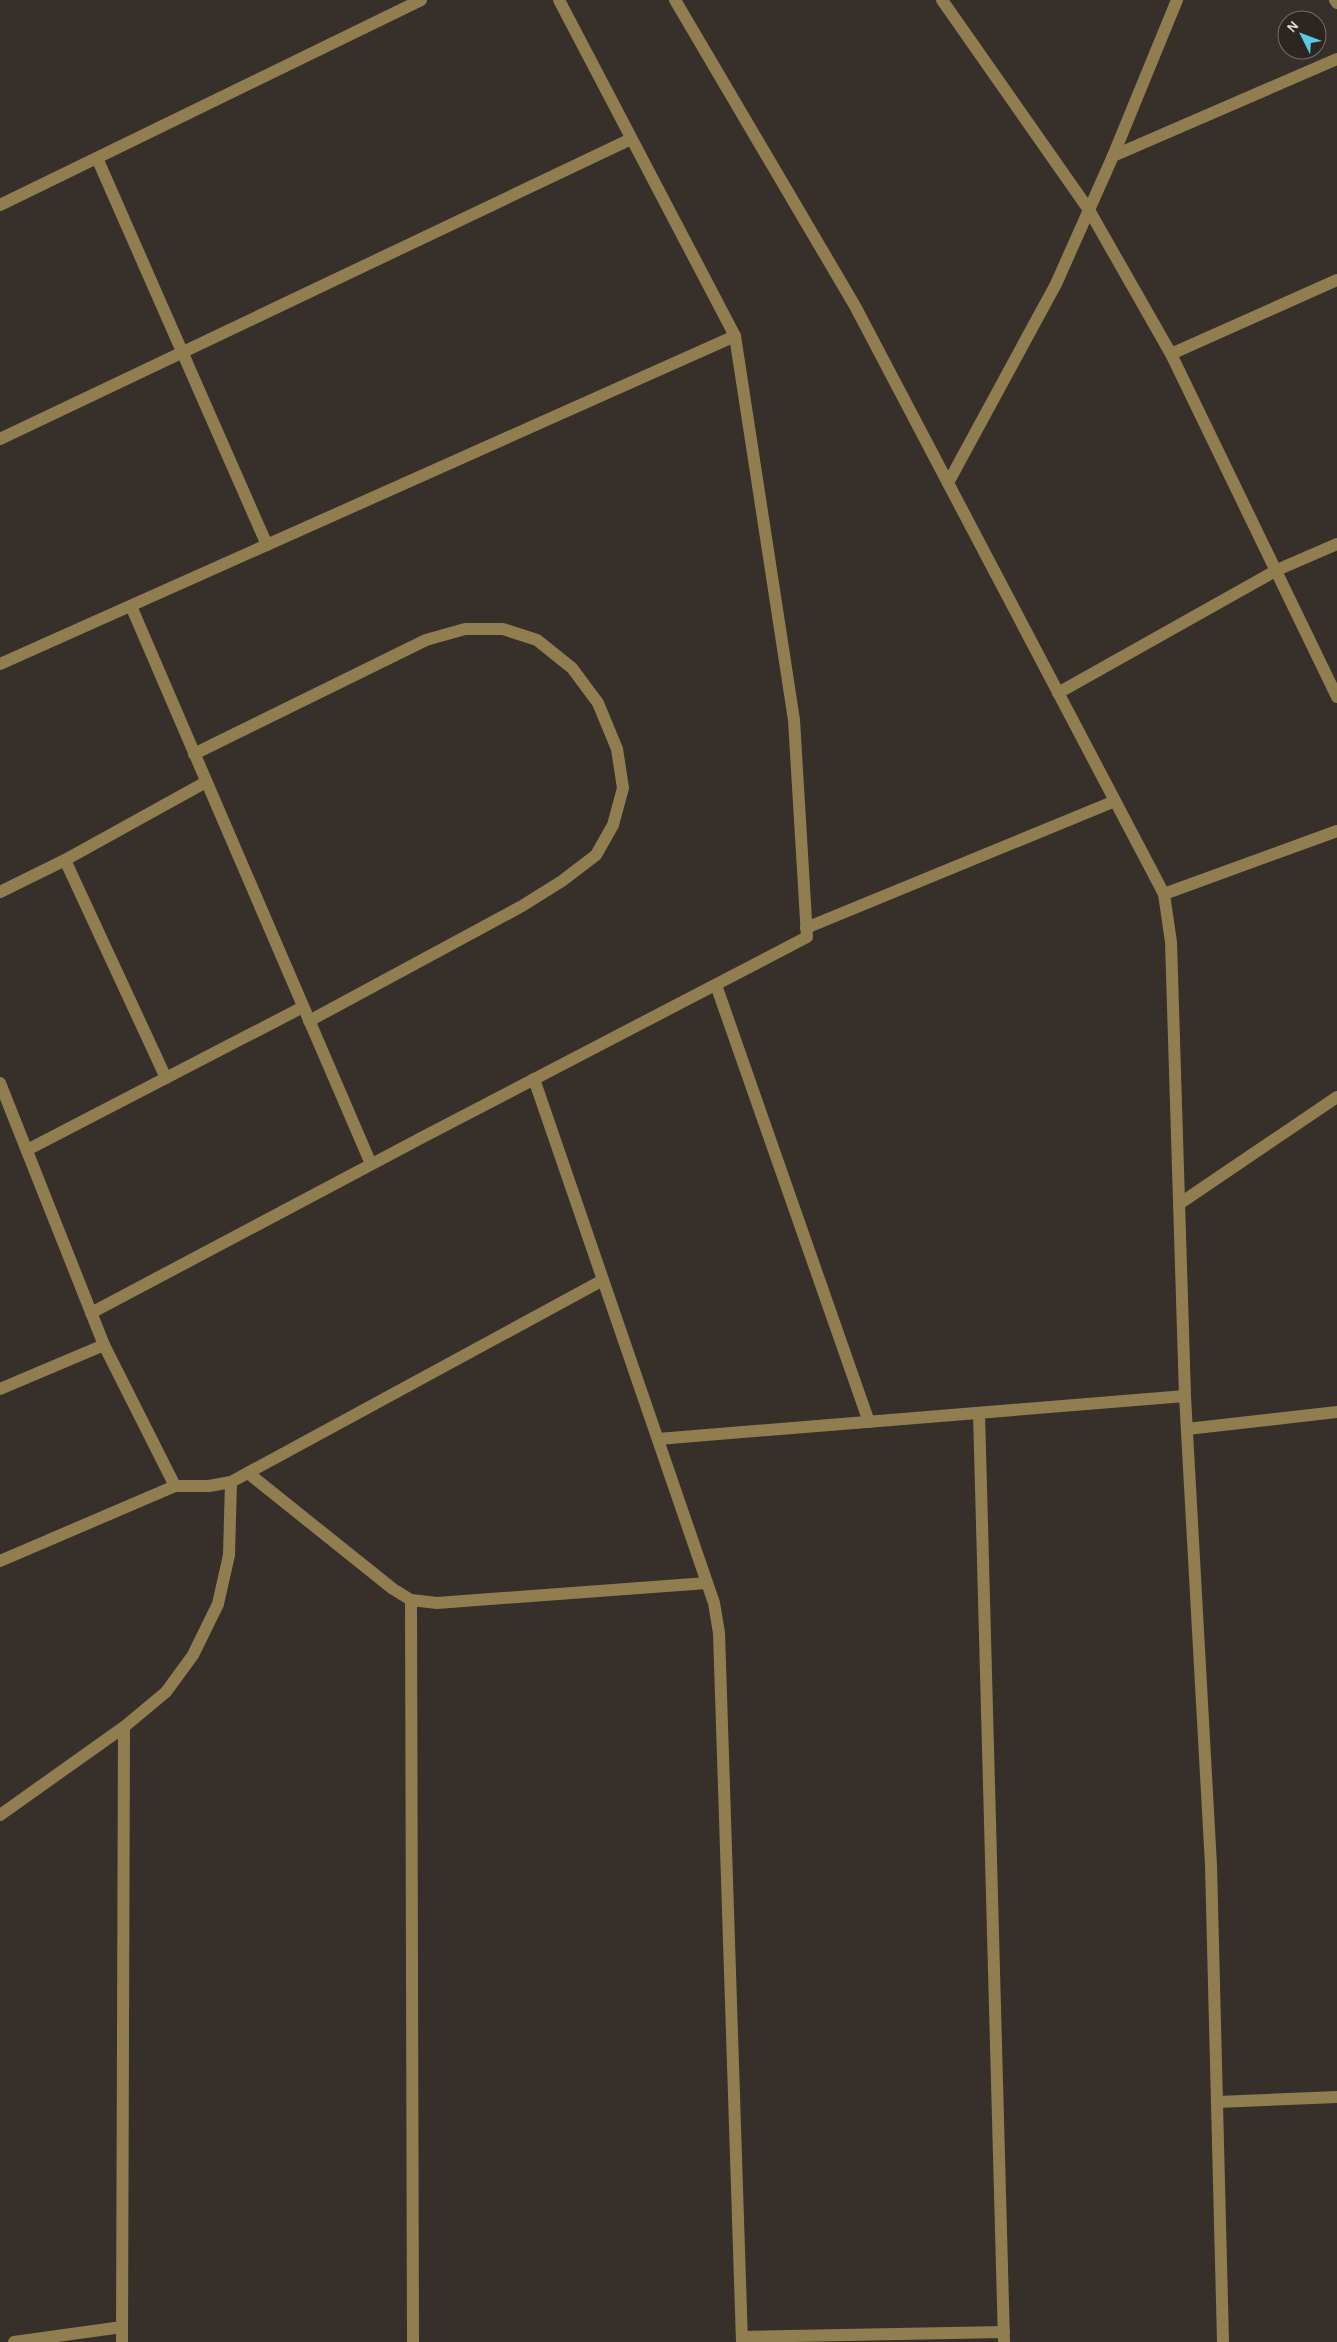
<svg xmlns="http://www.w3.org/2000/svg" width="1337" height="2342" font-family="'Alegreya Sans',sans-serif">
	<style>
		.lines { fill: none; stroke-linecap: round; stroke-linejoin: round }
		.minor { stroke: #907e50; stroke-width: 12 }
	</style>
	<rect width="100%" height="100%" fill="#372f29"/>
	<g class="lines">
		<g class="minor">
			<polyline points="675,0 855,306 1164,894 1171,942 1185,1396 1211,1865 1223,2342"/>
			<polyline points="942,0 1089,210 1171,354 1337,697"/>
			<polyline points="1335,0 1337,3"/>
			<polyline points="1113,156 1337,59"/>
			<polyline points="97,158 267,545"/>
			<polyline points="0,205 421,0"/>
			<polyline points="1171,354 1337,280"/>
			<polyline points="0,439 631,139"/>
			<polyline points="948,483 1056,284 1113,156 1177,0"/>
			<polyline points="131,606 371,1164"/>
			<polyline points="0,664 735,336 559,0"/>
			<polyline points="1058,693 1277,570 1337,544"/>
			<polyline points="194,754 426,640 465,629 503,629 537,640 572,668 598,703 617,749 623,788 613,825 596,855 562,881 522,906 309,1021"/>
			<polyline points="65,860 166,1078"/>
			<polyline points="0,892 65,860 206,782"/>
			<polyline points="1164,894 1337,831"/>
			<polyline points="806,928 1115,801"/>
			<polyline points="716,985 869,1422"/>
			<polyline points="534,1079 714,1603 719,1633 742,2342"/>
			<polyline points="0,1083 104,1345 0,1389"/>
			<polyline points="27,1150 303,1007"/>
			<polyline points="1179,1204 1337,1097"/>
			<polyline points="91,1313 423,1137 807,937 794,720 735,336"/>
			<polyline points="979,1413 1004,2342"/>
			<polyline points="1187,1429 1337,1412"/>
			<polyline points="658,1439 1185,1396"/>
			<polyline points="248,1473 393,1589 411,1600 437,1603 707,1583"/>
			<polyline points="175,1486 209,1486 231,1482 603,1280"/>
			<polyline points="0,1561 175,1486 104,1345"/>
			<polyline points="411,1600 413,2342"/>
			<polyline points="0,1815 124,1727 166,1692 193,1655 218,1604 229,1555 231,1482"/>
			<polyline points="1217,2102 1337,2097"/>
			<polyline points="742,2337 1004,2332"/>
			<polyline points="14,2342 122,2327"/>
			<polyline points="122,2342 124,1727"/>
		</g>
	</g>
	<g transform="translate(1302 35) rotate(312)"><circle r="24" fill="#2d2520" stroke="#746d68"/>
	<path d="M0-4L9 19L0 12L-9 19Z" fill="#5ac8e5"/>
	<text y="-8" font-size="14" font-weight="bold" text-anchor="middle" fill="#ded9d5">N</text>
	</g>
</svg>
